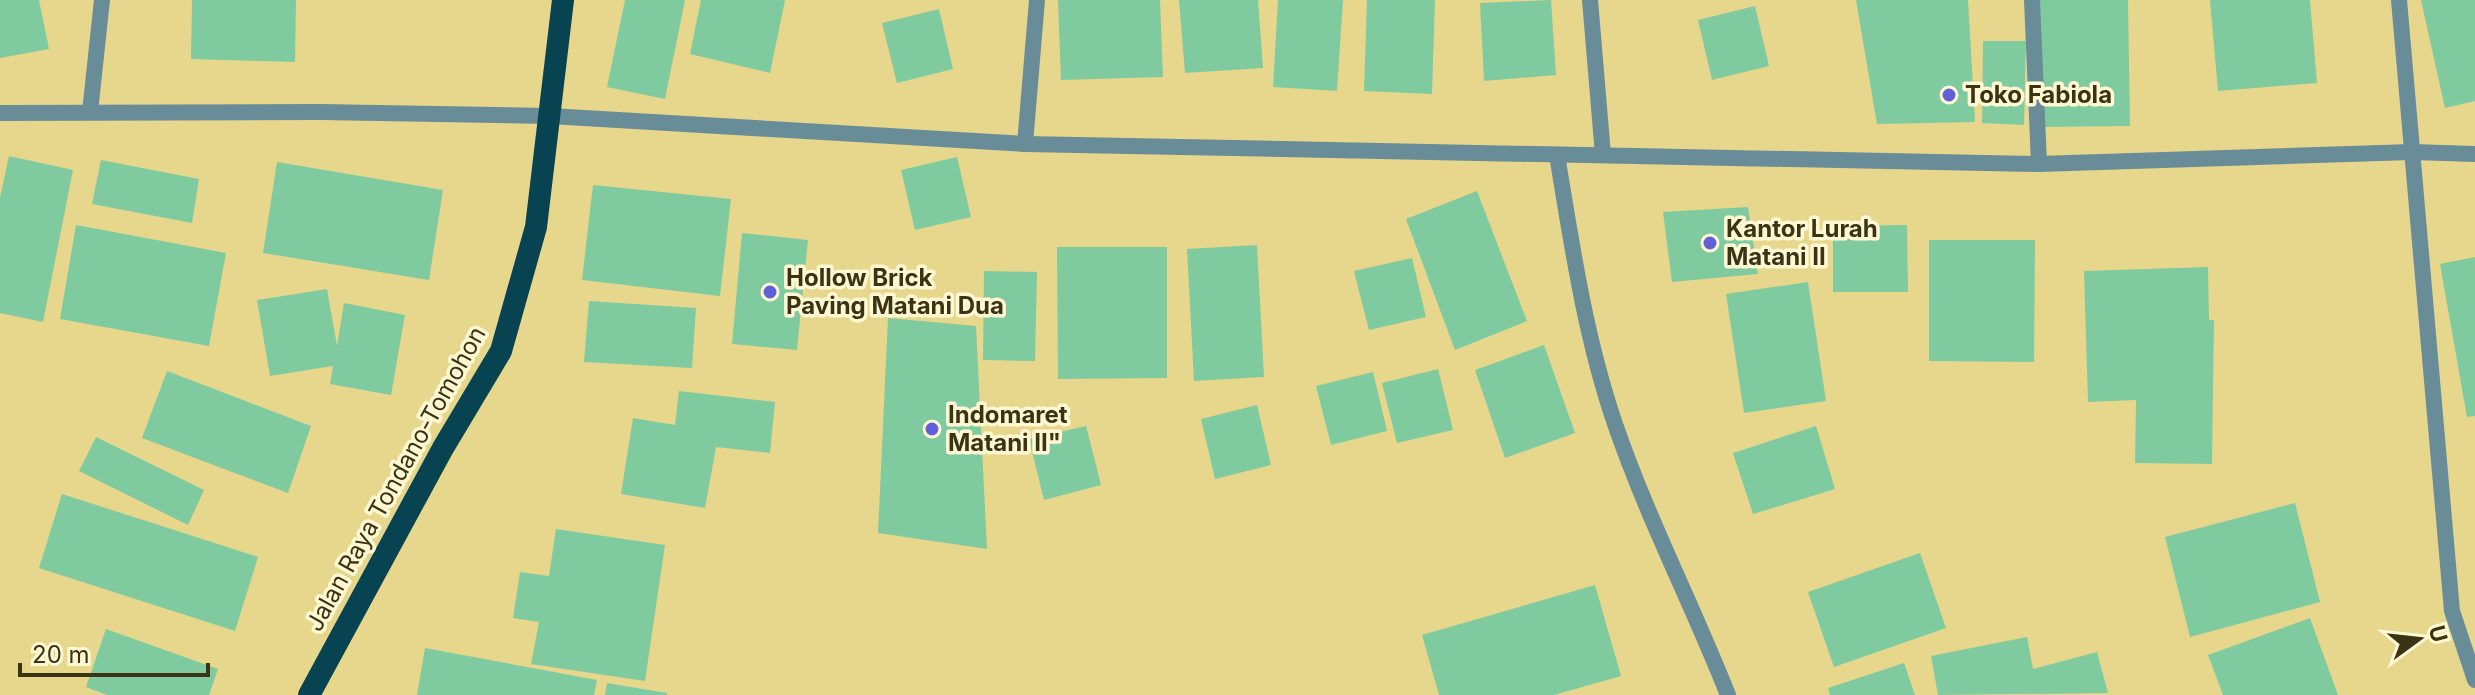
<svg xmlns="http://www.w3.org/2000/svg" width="2475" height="695" font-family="Inter,sans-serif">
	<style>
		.building { fill: #80caa0 }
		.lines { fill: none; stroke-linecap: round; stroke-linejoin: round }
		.minor { stroke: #698d98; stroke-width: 16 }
		.trunk { stroke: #084351; stroke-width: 22 }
		.poi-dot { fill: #6061d9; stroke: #fff8d3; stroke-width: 3 }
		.labels { text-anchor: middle; stroke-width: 7; stroke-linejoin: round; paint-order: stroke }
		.poi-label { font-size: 24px; font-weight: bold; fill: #3a3415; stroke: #fff8d3; text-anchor: start }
		.street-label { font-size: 24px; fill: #3a3415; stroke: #fff8d3 }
	</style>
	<rect width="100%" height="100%" fill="#e6d78d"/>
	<g class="building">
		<polygon points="0,0 39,0 49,49 0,58"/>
		<polygon points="192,0 296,0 295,62 191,59"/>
		<polygon points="625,0 685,0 665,99 607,87"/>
		<polygon points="701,0 785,0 770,73 690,54"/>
		<polygon points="1058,0 1160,0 1163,77 1061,80"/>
		<polygon points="1179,0 1258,0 1263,68 1185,73"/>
		<polygon points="1278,0 1343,0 1337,91 1273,87"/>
		<polygon points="1367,0 1435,0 1432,94 1364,91"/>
		<polygon points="1551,0 1556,75 1484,81 1480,3"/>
		<polygon points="1856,0 1968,0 1975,122 1877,124"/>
		<polygon points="2038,0 2128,0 2130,126 2041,127"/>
		<polygon points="2210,0 2310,0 2317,83 2218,91"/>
		<polygon points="2421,0 2475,0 2475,101 2445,108"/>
		<polygon points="1755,6 1769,66 1712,80 1698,20"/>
		<polygon points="939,9 953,69 897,83 882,23"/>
		<polygon points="1983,41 2026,41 2024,125 1982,123"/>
		<polygon points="9,156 73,170 43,322 0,313 0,198"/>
		<polygon points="957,157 971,217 915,230 901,170"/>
		<polygon points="101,160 199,179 192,223 92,204"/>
		<polygon points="277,162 443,190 429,280 263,253"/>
		<polygon points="593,185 731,199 720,296 582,280"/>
		<polygon points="1477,191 1527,321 1455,350 1406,219"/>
		<polygon points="1748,207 1758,274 1672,282 1663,212"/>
		<polygon points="76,225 226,253 209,346 60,319"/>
		<polygon points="1907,225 1908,292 1833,292 1833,226"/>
		<polygon points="742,233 808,240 797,350 732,344"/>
		<polygon points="1929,240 2035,240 2034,362 1929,361"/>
		<polygon points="1257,245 1264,377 1194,381 1187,249"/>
		<polygon points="1057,247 1167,247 1167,378 1058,379"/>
		<polygon points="2475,257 2475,416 2467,417 2440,264"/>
		<polygon points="1412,258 1426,317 1369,330 1354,271"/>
		<polygon points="2208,267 2209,320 2214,320 2212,464 2135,463 2136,400 2088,402 2084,271"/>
		<polygon points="984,271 1037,272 1035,361 983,360"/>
		<polygon points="1808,282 1826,401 1744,413 1726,294"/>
		<polygon points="327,289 337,346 344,303 405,315 391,395 330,384 333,366 270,376 257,300"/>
		<polygon points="589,301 696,308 692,368 584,362"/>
		<polygon points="888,318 976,326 987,549 878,533"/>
		<polygon points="1544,345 1575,433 1505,458 1475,370"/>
		<polygon points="1438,369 1453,430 1397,443 1382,383"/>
		<polygon points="167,371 311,426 288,493 142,438"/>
		<polygon points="1373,372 1387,431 1331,445 1316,386"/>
		<polygon points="679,391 775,402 770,453 716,447 705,508 621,494 633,418 675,425"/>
		<polygon points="1257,405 1271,465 1215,479 1201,419"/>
		<polygon points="1086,426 1101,485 1044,500 1029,439"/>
		<polygon points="1816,426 1835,489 1753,514 1733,453"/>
		<polygon points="96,437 204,490 188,525 79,471"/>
		<polygon points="62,494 258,557 235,631 39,568"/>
		<polygon points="2295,503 2320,602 2190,637 2165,537"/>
		<polygon points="556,529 665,545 645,681 531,664 539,622 513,618 520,572 549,576"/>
		<polygon points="1920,553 1946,628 1834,667 1808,592"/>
		<polygon points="1595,585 1621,676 1554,695 1439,695 1422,635"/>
		<polygon points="2310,618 2338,695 2223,695 2208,655"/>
		<polygon points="106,629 218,669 209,695 107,695 86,687"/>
		<polygon points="2027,637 2033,669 2097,652 2108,693 1938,695 1931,656"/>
		<polygon points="425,648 597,680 594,695 417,695"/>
		<polygon points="1904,663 1915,695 1830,695 1828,688"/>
		<polygon points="607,683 667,693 667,695 605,695"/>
	</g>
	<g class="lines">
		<g class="minor">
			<polyline points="1590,0 1603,155"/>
			<polyline points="2032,0 2039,164"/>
			<polyline points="2399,0 2452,611 2475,680"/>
			<polyline points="90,112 102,0"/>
			<polyline points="0,113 320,112 550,116 1025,144 2039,164 2412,152 2475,154"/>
			<polyline points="1025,144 1037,0"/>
			<path d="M1557 155C1572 246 1585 336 1615 424 1647 517 1692 604 1728 695"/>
		</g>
		<polyline class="trunk" points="309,695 443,448 501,351 536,227 563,0"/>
	</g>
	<g class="poi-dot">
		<circle cx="1949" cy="95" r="8"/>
		<circle cx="1710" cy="243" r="8"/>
		<circle cx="770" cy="292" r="8"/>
		<circle cx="932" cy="429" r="8"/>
	</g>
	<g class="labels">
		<g class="poi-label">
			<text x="1965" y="103">Toko Fabiola</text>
			<text x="1726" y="237">Kantor Lurah<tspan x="1726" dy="28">Matani II</tspan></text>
			<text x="786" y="286">Hollow Brick<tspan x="786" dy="28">Paving Matani Dua</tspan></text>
			<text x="948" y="423">Indomaret<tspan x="948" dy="28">Matani II"</tspan></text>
		</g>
		<g class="street-label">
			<text transform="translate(396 479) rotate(-61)" y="8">Jalan Raya Tondano-Tomohon</text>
		</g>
	</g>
	<g transform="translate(2419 639) rotate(75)" stroke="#fff8d3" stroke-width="6" paint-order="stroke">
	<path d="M0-6L14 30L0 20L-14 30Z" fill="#3a3415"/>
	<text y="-12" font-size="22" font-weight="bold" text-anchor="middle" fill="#3a3415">U</text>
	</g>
	<path d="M20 663v12h188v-12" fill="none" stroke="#3a3415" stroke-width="4"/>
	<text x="32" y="663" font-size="24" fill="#3a3415" stroke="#fff8d3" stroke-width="6" paint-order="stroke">20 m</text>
</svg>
